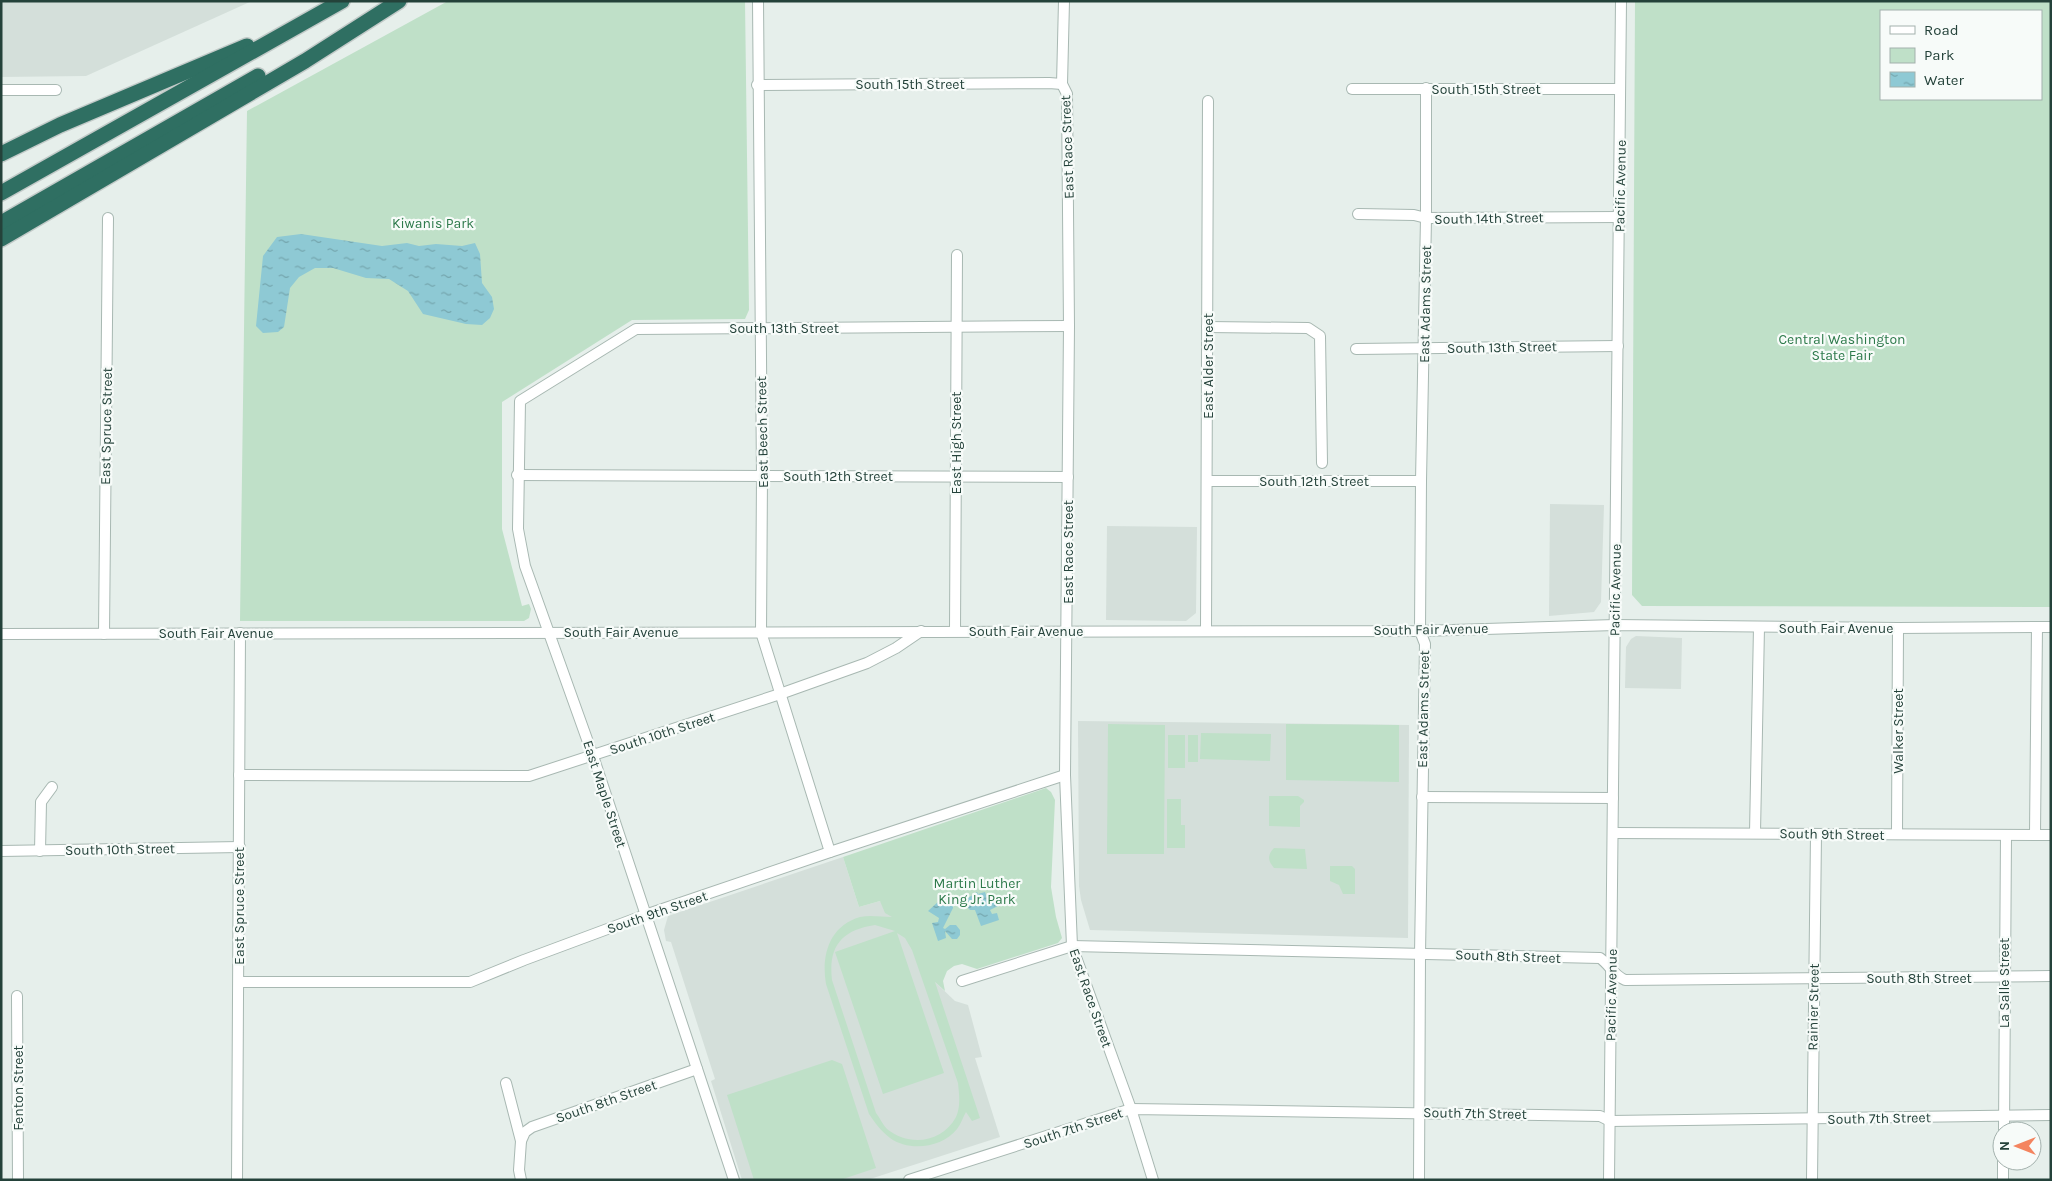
<svg xmlns="http://www.w3.org/2000/svg" width="2052" height="1181" font-family="Karla,sans-serif">
	<style>
		.built { fill: #d4dfda }
		.green { fill: #bfe0c8; fill-rule: evenodd }
		.water { fill: url(#water-ripples) }
		.lines { fill: none; stroke-linecap: round; stroke-linejoin: round }
		.minor-casing { stroke: #a8b8b2; stroke-width: 12 }
		.highway-casing { stroke: #c2cac8; stroke-width: 18 }
		.minor { stroke: #fff; stroke-width: 10 }
		.highway { stroke: #2f6f62; stroke-width: 15 }
		.labels { text-anchor: middle; stroke-width: 4.5; stroke-linejoin: round; paint-order: stroke }
		.street-label { font-size: 14px; fill: #24423a; stroke: #f7fbf9 }
		.park-label { font-size: 14px; fill: #2d7a4b; stroke: #f7fbf9 }
	</style>
	<defs>
		<pattern id="water-ripples" width="26" height="14" patternUnits="userSpaceOnUse" patternTransform="scale(1.25)"><rect width="26" height="14" fill="#8ec9d4"/><path d="M2 4q2-2 4 0t4 0M15 11q2-2 4 0t4 0" fill="none" stroke="#74a5ad"/></pattern>
	</defs>
	<rect width="100%" height="100%" fill="#e6efeb"/>
	<g class="built">
		<polygon points="1,1 252,1 86,76 1,77"/>
		<polygon points="1550,504 1604,505 1601,602 1594,612 1549,616"/>
		<polygon points="1107,526 1197,527 1196,613 1186,621 1106,620"/>
		<polygon points="1636,636 1682,638 1681,689 1625,688 1626,647 1631,639"/>
		<polygon points="1078,721 1409,725 1408,938 1090,930 1081,900 1079,886"/>
		<polygon points="843,857 859,907 880,901 906,925 934,981 955,1001 968,1005 982,1057 975,1058 1000,1137 867,1180 742,1180 711,1081 715,1079 671,942 666,941 664,930 668,916"/>
	</g>
	<g class="green">
		<polygon points="448,1 745,1 749,310 745,319 632,320 502,402 502,529 522,606 529,604 531,609 529,618 524,621 240,621 247,111"/>
		<path d="M1635 1H2051V607L1642 606 1632 595ZM1881 11H2041V99H1881Z"/>
		<polygon points="1108,724 1165,725 1164,854 1107,854"/>
		<polygon points="1286,724 1399,725 1399,782 1286,780"/>
		<polygon points="1201,733 1271,734 1270,761 1200,759"/>
		<rect x="1168" y="735" width="17" height="33"/>
		<rect x="1188" y="735" width="10" height="27"/>
		<path d="M1046 788 1051 792 1055 800 1051 887 1056 917 1062 938 1058 943 977 969 962 964 954 966 947 971 943 981 945 991 935 982 980 1118 972 1121 966 1112C963 1117 961 1124 957 1129 942 1148 909 1152 890 1138 881 1131 875 1123 869 1114L826 984C821 956 829 926 860 917 871 915 881 917 892 917L885 913 880 901 859 907 843 857ZM875 925 895 931 835 952 883 1094 944 1073 897 933 905 938 912 950 958 1083C959 1094 961 1106 956 1117 942 1143 909 1147 887 1129 883 1125 880 1118 876 1113L832 980C828 946 842 930 875 925Z"/>
		<polygon points="1269,796 1298,796 1304,800 1304,802 1300,806 1300,827 1269,826"/>
		<polygon points="1167,799 1181,799 1181,825 1185,825 1185,848 1167,848"/>
		<path d="M1274 848 1305 849 1307 869 1274 868C1268 861 1267 855 1274 848Z"/>
		<polygon points="1330,866 1352,866 1355,869 1355,894 1343,894 1339,885 1330,881"/>
		<polygon points="832,1060 842,1064 876,1168 840,1180 754,1180 727,1095"/>
	</g>
	<g class="water">
		<polygon points="301,234 382,246 407,243 419,246 436,244 462,246 475,243 480,254 482,283 492,297 494,309 490,318 482,325 466,324 423,314 408,291 389,279 366,278 333,268 315,268 299,277 290,288 284,327 278,332 263,333 256,326 263,256 277,237"/>
		<polygon points="977,892 978,894 985,892 987,898 995,896 998,906 990,910 992,914 997,913 999,920 981,926 975,910 970,910 966,906 968,898"/>
		<polygon points="953,896 953,908 943,928 945,929 950,925 956,925 960,930 960,935 957,939 952,939 945,931 946,938 938,941 932,923 938,922 939,918 928,911 940,900"/>
	</g>
	<g class="lines">
		<defs>
			<g id="minor">
				<polyline points="758,1 762,476 761,632 830,852"/>
				<polyline points="1064,1 1062,84 1067,94 1069,326 1065,775 1072,946 1131,1109 1153,1180"/>
				<polyline points="757,85 1049,83 1062,84"/>
				<polyline points="1352,89 1620,89"/>
				<polyline points="1,90 56,90"/>
				<polyline points="1358,214 1414,215 1426,218 1620,217"/>
				<polyline points="1207,327 1308,328 1320,336 1322,463"/>
				<polyline points="1356,349 1618,346"/>
				<polyline points="517,475 1068,477"/>
				<polyline points="1208,481 1421,481"/>
				<polyline points="955,631 957,255"/>
				<polyline points="1206,631 1208,101"/>
				<polyline points="1,634 1420,631 1615,625 1898,628 2051,627"/>
				<polyline points="104,634 108,218"/>
				<polyline points="239,775 529,776 780,694 867,663 896,648 921,631"/>
				<polyline points="1422,797 1613,798"/>
				<polyline points="1613,833 2051,835"/>
				<polyline points="1755,833 1759,627"/>
				<polyline points="1897,834 1898,628"/>
				<polyline points="2035,834 2037,627"/>
				<polyline points="1,851 240,847"/>
				<polyline points="40,851 41,802 52,787"/>
				<path d="M962 981 1072 946 1600 958C1610 965 1613 975 1625 980L2051 976"/>
				<polyline points="239,982 470,982 524,960 645,915 830,852 1065,775"/>
				<polyline points="17,996 18,1180"/>
				<polyline points="506,1083 521,1141 519,1170 521,1180"/>
				<polyline points="2004,1131 2006,835"/>
				<polyline points="521,1141 525,1132 532,1127 697,1069"/>
				<polyline points="237,1180 240,633"/>
				<polyline points="734,1180 593,756 525,566 518,529 520,401 636,329 1069,326"/>
				<polyline points="909,1180 1131,1109 1600,1116 1610,1121 2051,1115"/>
				<polyline points="1419,1180 1420,954 1425,644 1420,631 1421,481 1426,218 1426,88"/>
				<polyline points="1609,1180 1621,1"/>
				<polyline points="1812,1180 1816,834"/>
				<polyline points="2003,1180 2003,1161"/>
			</g>
			<g id="highway">
				<polyline points="1,154 60,125 247,46"/>
				<polyline points="1,193 342,1"/>
				<polyline points="1,223 258,76"/>
				<polyline points="1,239 305,61 399,1"/>
			</g>
		</defs>
		<use href="#minor" class="minor-casing"/>
		<use href="#highway" class="highway-casing"/>
		<use href="#minor" class="minor"/>
		<use href="#highway" class="highway"/>
	</g>
	<g class="labels">
		<g class="street-label">
			<text x="910" y="89">South 15th Street</text>
			<text x="1486" y="94">South 15th Street</text>
			<text transform="translate(1067 147) rotate(-92)" y="5">East Race Street</text>
			<text transform="translate(1620 186) rotate(-89)" y="5">Pacific Avenue</text>
			<text transform="translate(1489 218) rotate(-1)" y="5">South 14th Street</text>
			<text transform="translate(1425 304) rotate(-89)" y="5">East Adams Street</text>
			<text x="784" y="333">South 13th Street</text>
			<text transform="translate(1502 347) rotate(-1)" y="5">South 13th Street</text>
			<text transform="translate(1208 366) rotate(-90)" y="5">East Alder Street</text>
			<text transform="translate(106 426) rotate(-89)" y="5">East Spruce Street</text>
			<text transform="translate(762 432) rotate(-91)" y="5">East Beech Street</text>
			<text transform="translate(956 443) rotate(-90)" y="5">East High Street</text>
			<text x="838" y="481">South 12th Street</text>
			<text x="1314" y="486">South 12th Street</text>
			<text transform="translate(1068 552) rotate(-90)" y="5">East Race Street</text>
			<text transform="translate(1615 590) rotate(-89)" y="5">Pacific Avenue</text>
			<text x="1836" y="633">South Fair Avenue</text>
			<text transform="translate(1431 629) rotate(-1)" y="5">South Fair Avenue</text>
			<text x="1026" y="636">South Fair Avenue</text>
			<text x="621" y="637">South Fair Avenue</text>
			<text x="216" y="638">South Fair Avenue</text>
			<text transform="translate(1423 709) rotate(-89)" y="5">East Adams Street</text>
			<text transform="translate(1898 731) rotate(-90)" y="5">Walker Street</text>
			<text transform="translate(662 733) rotate(-18)" y="5">South 10th Street</text>
			<text transform="translate(605 794) rotate(72)" y="5">East Maple Street</text>
			<text transform="translate(1832 834) rotate(1)" y="5">South 9th Street</text>
			<text transform="translate(120 849) rotate(-1)" y="5">South 10th Street</text>
			<text transform="translate(239 906) rotate(-90)" y="5">East Spruce Street</text>
			<text transform="translate(657 912) rotate(-19)" y="5">South 9th Street</text>
			<text transform="translate(1508 956) rotate(2)" y="5">South 8th Street</text>
			<text x="1919" y="983">South 8th Street</text>
			<text transform="translate(2004 983) rotate(-90)" y="5">La Salle Street</text>
			<text transform="translate(1611 995) rotate(-89)" y="5">Pacific Avenue</text>
			<text transform="translate(1091 998) rotate(71)" y="5">East Race Street</text>
			<text transform="translate(1813 1007) rotate(-89)" y="5">Rainier Street</text>
			<text transform="translate(18 1088) rotate(-90)" y="5">Fenton Street</text>
			<text transform="translate(606 1101) rotate(-19)" y="5">South 8th Street</text>
			<text transform="translate(1475 1113) rotate(1)" y="5">South 7th Street</text>
			<text transform="translate(1879 1118) rotate(-1)" y="5">South 7th Street</text>
			<text transform="translate(1073 1128) rotate(-18)" y="5">South 7th Street</text>
		</g>
		<g class="park-label">
			<text x="433" y="228">Kiwanis Park</text>
			<text x="1842" y="344">Central Washington<tspan x="1842" dy="16">State Fair</tspan></text>
			<text x="977" y="888">Martin Luther<tspan x="977" dy="16">King Jr. Park</tspan></text>
		</g>
	</g>
	<rect width="2052" height="1181" fill="none" stroke="#24423a" stroke-width="5"/>
	<rect x="1880" y="10" width="162" height="90" fill="#f7fbf9" stroke="#a3b1ad"/>
	<rect x="1890" y="26" width="25" height="8" fill="#ffffff" stroke="#a3b1ad"/>
	<text x="1924" y="35" font-size="15" fill="#24423a">Road</text>
	<rect x="1890" y="48" width="25" height="15" fill="#bfe0c8" stroke="#a3b1ad"/>
	<text x="1924" y="60" font-size="15" fill="#24423a">Park</text>
	<rect x="1890" y="72" width="25" height="15" fill="url(#water-ripples)" stroke="#a3b1ad"/>
	<text x="1924" y="85" font-size="15" fill="#24423a">Water</text>
	<g transform="translate(2017 1146) rotate(270)"><circle r="24" fill="#f7fbf9" stroke="#a3b1ad"/>
	<path d="M0-4L9 19L0 12L-9 19Z" fill="#f4845f"/>
	<text y="-8" font-size="14" font-weight="bold" text-anchor="middle" fill="#24423a">N</text>
	</g>
</svg>
